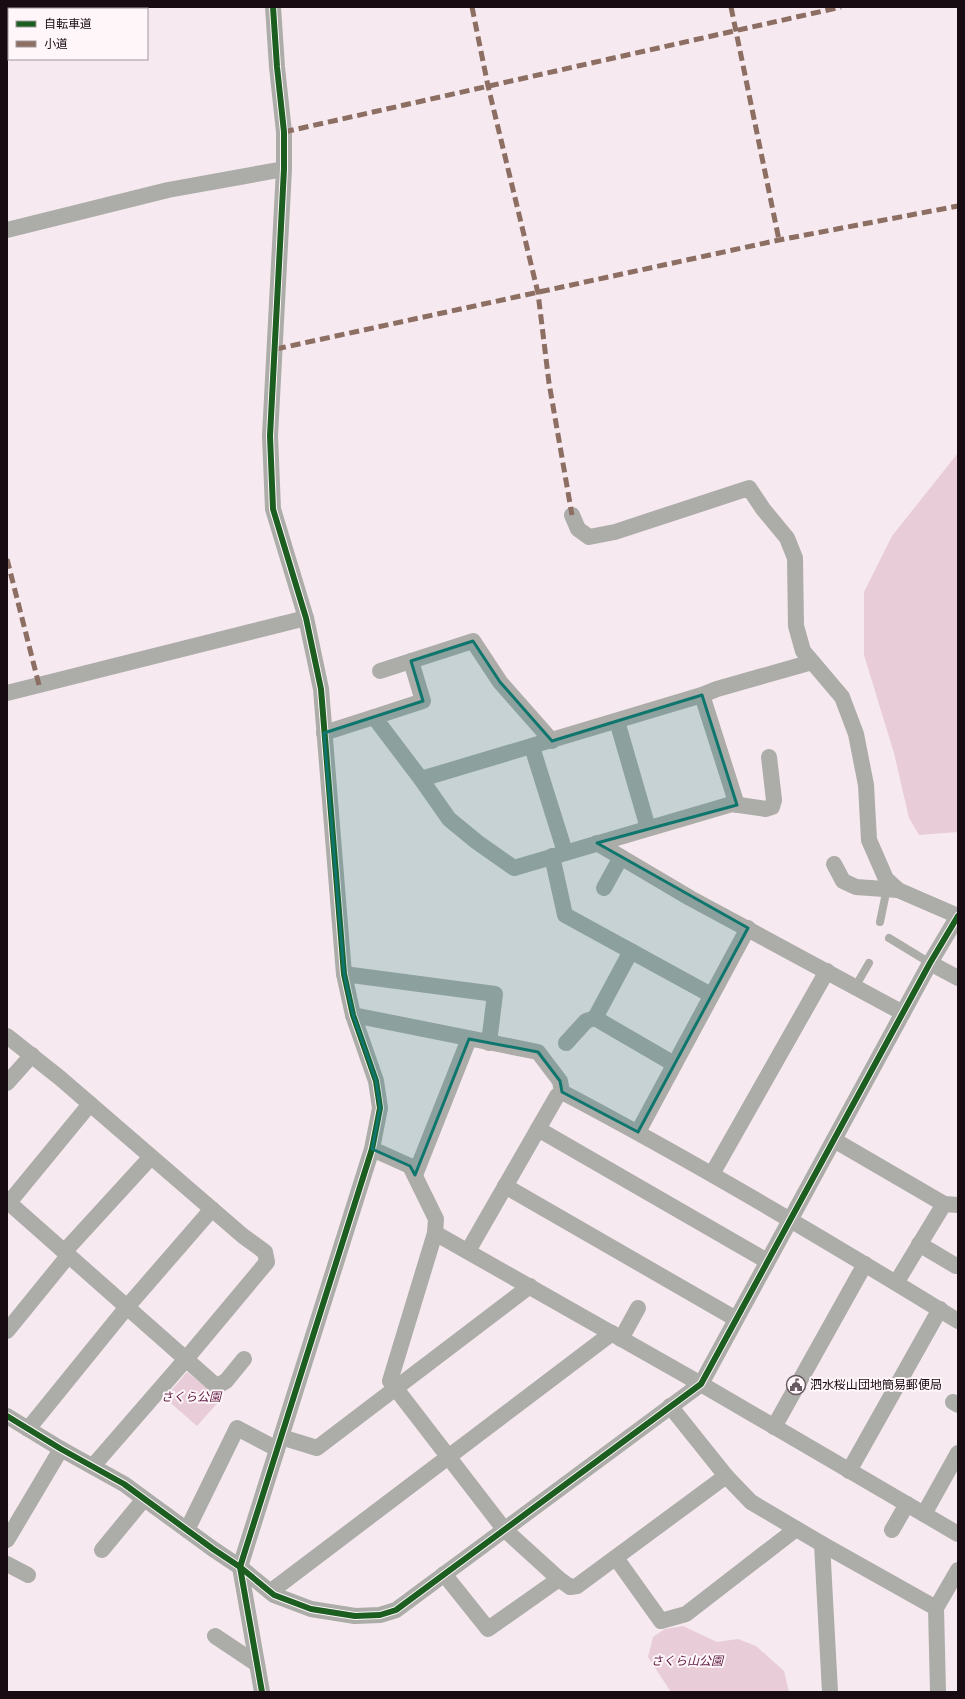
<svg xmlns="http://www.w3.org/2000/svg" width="965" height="1699" font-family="'Playfair Display','Noto Sans JP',serif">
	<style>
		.green { fill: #e8ccd8 }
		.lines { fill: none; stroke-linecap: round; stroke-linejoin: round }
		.service { stroke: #acaca9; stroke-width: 8 }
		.minor { stroke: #acaca9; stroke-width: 16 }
		.quiet { stroke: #8d6e63; stroke-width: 5; stroke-dasharray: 10 5; stroke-linecap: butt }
		.cycleway-casing { stroke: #fef6f9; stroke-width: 8 }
		.cycleway { stroke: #1b5e20; stroke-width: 6 }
		.marked { fill: #0f766e; fill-opacity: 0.2; stroke: #0f766e; stroke-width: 3; stroke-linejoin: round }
		.labels { text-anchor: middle; stroke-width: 4; stroke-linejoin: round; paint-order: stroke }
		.poi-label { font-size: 12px; fill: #180b12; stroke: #fef6f9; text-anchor: start }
		.park-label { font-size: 12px; font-style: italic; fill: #5f1841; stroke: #fef6f9 }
	</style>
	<rect width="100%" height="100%" fill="#f6e9ef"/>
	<g class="green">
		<polygon points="958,453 958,832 919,835 909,818 894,753 864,655 864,592 892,536"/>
		<polygon points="187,1372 221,1399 197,1426 165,1398"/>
		<polygon points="683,1626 717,1642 738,1639 756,1646 784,1671 789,1692 671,1692 648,1657 653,1637 665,1629"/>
	</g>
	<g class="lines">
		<g class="service">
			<polyline points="880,922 887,888"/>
			<polyline points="889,938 930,963"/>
			<polyline points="855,987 869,963"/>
		</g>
		<g class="minor">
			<polyline points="7,230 168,190 284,169"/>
			<polyline points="572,515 578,529 589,537 615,532 749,488 763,509 787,538 795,558 796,626 803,651 842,697 856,734 866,785 869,840 886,879 898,890 958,916"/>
			<polyline points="380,671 411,661"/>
			<polyline points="7,693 306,618"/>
			<polyline points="702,695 737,805"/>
			<polyline points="374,717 423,701 411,661 473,641 500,682 552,741"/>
			<polyline points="617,721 648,828"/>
			<polyline points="324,733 374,717 421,779 449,819 477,842 514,868 732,804 766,809 772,807 774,800 769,757"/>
			<polyline points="532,747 565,852"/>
			<polyline points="421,779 702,695 717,689 812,662"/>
			<polyline points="597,843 690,898 903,1013"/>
			<polyline points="552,856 565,915 711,995"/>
			<polyline points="834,864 843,881 856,887 898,890"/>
			<polyline points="604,888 621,857"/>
			<polyline points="631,951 595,1018 674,1064"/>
			<polyline points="930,963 958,978"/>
			<polyline points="344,974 495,994 489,1043"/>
			<path d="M353 1015 538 1052 560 1081 562 1092C697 1163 828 1241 958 1321"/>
			<polyline points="7,1036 60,1078 243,1236 265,1252 267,1262 186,1359 93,1466"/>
			<polyline points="566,1043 586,1021 595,1018"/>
			<polyline points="7,1083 32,1055"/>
			<polyline points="538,1129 767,1261"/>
			<polyline points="638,1132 748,928"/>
			<polyline points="834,1140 944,1204 958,1205"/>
			<polyline points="372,1149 410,1166 436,1219 435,1233 390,1381 504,1529 559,1579 570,1587 577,1586 726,1476"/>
			<polyline points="712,1174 827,971"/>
			<polyline points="415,1175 469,1039"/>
			<polyline points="505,1186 736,1319"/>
			<polyline points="7,1201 214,1384 219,1385 226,1381 244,1359"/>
			<polyline points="7,1205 90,1104"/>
			<polyline points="435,1233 701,1384 958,1534"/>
			<polyline points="919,1244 956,1266"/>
			<polyline points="468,1251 557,1096 562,1092"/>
			<polyline points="64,1252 151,1157"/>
			<polyline points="896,1283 944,1204"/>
			<polyline points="7,1331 68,1256"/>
			<polyline points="621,1339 638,1308"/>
			<polyline points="953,1402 958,1405"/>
			<polyline points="670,1406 726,1476 751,1502 822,1544 936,1608"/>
			<polyline points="7,1416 61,1449 124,1484 213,1549 240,1567 274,1595 311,1609 355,1616 380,1615 396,1610 701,1384 930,963 958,916"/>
			<polyline points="774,1427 865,1264"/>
			<polyline points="28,1429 127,1307 212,1209"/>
			<polyline points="281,1437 317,1448 530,1286"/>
			<polyline points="849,1471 940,1309"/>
			<polyline points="924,1514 958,1453"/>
			<polyline points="187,1530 237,1428 277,1449"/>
			<polyline points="892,1530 907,1504"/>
			<polyline points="7,1540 61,1449"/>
			<polyline points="822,1544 830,1692"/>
			<polyline points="102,1550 144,1499"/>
			<polyline points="616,1558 661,1621 686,1614 796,1529"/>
			<polyline points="7,1564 28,1575"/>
			<polyline points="444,1574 488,1629 559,1579"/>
			<polyline points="270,1592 612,1333"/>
			<polyline points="215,1636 257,1664"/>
			<polyline points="262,1692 240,1567 372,1149 380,1108 376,1081 353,1015 344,974 321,689 306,618 273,509 270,436 284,169 284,132 277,67 273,7"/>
			<polyline points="938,1692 936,1608 958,1570"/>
		</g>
		<g class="quiet">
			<polyline points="472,7 488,86 538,293 549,383 572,515"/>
			<polyline points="731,7 779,240"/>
			<polyline points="284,132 841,7"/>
			<polyline points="276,349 779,240 958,206"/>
			<polyline points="7,559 39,685"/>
		</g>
		<defs>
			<g id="cycleway">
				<polyline points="7,1416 61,1449 124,1484 213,1549 240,1567 274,1595 311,1609 355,1616 380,1615 396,1610 701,1384 930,963 958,916"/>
				<polyline points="262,1692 240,1567 372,1149 380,1108 376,1081 353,1015 344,974 321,689 306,618 273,509 270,436 284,169 284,132 277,67 273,7"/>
			</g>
		</defs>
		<use href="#cycleway" class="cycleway-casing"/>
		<use href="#cycleway" class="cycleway"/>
	</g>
	<path class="marked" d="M473 641 500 682 552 741 702 695 737 805 597 843 748 928 638 1132 562 1092 560 1081 538 1052 469 1039 415 1175 410 1166 372 1149 380 1108 376 1081 353 1015 344 974 324 733 423 701 411 661Z"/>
	<defs>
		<symbol id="civic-ring" viewBox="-11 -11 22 22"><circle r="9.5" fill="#fef6f9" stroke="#66595f" stroke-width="1.5"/><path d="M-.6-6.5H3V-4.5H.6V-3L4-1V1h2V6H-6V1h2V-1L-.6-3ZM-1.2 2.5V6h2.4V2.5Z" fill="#66595f"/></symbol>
	</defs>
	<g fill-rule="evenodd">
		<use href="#civic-ring" x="785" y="1374" width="22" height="22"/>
	</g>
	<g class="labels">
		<g class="poi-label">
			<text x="810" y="1389">泗水桜山団地簡易郵便局</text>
		</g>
		<g class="park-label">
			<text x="191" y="1401">さくら公園</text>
			<text x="687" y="1665">さくら山公園</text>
		</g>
	</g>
	<rect width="965" height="1699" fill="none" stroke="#180b12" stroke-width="16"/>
	<rect x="8" y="8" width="140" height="52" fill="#fef6f9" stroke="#a2989d"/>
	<rect x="16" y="21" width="20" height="6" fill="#1b5e20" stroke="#a2989d"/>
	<text x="44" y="28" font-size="12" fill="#180b12">自転車道</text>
	<rect x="16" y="41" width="20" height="6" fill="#8d6e63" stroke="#a2989d"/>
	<text x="44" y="48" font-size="12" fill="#180b12">小道</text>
</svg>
